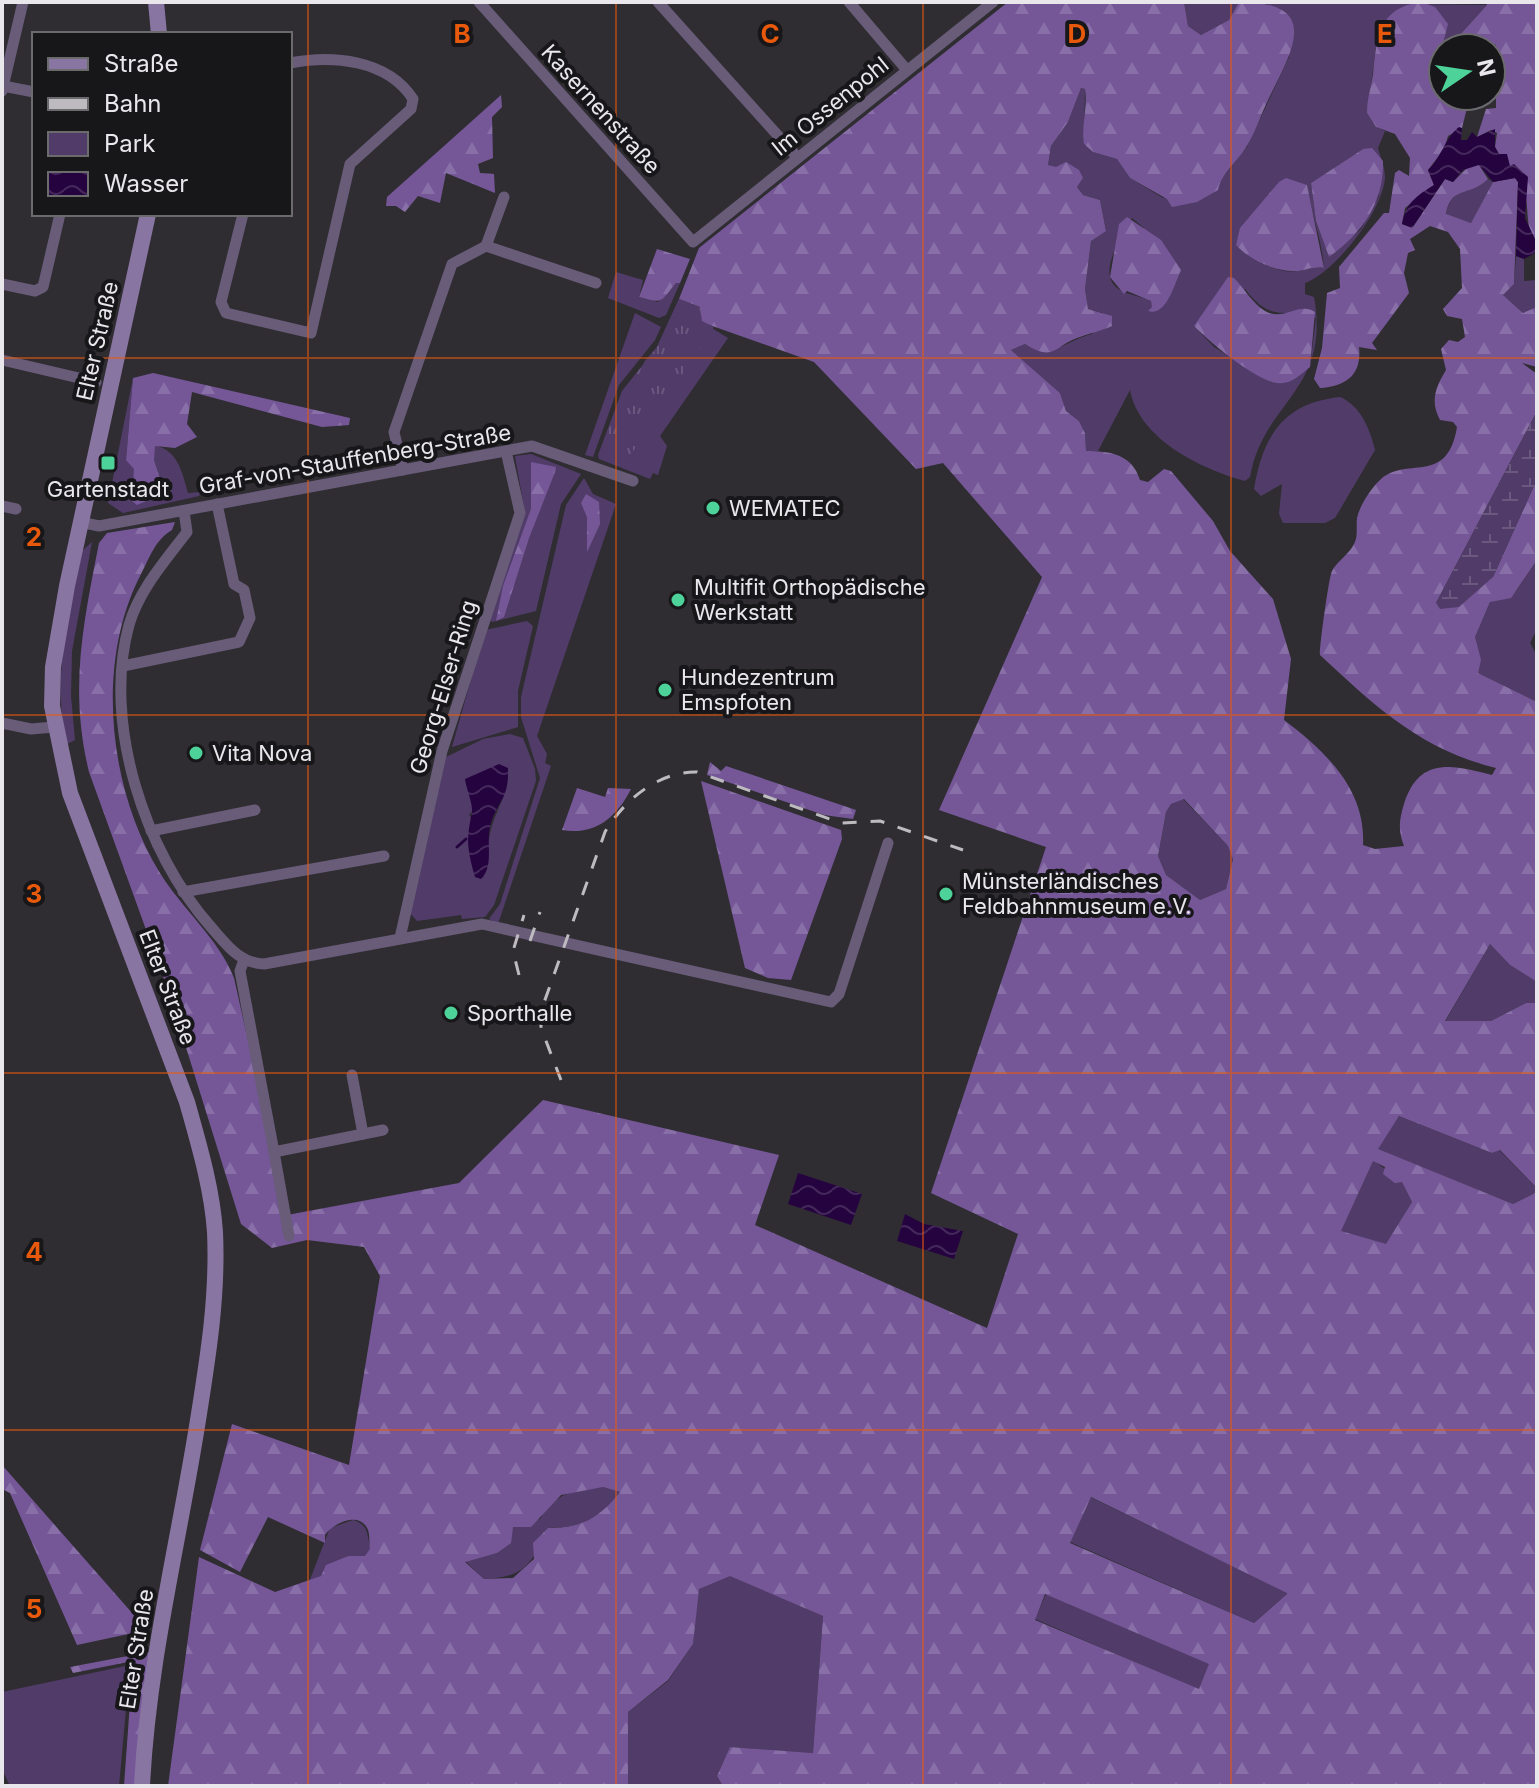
<svg xmlns="http://www.w3.org/2000/svg" width="1539" height="1788" font-family="Inter,sans-serif">
	<style>
		.green { fill: #513c69; fill-rule: evenodd }
		.forest { fill: url(#forest-firs); fill-rule: evenodd }
		.wetland { fill: url(#wetland-marsh) }
		.park { fill: url(#park-tufts) }
		.water { fill: url(#water-waves) }
		.lines { fill: none; stroke-linecap: round; stroke-linejoin: round }
		.stream { stroke: #25033f; stroke-width: 3 }
		.street { stroke: #685c79; stroke-width: 11 }
		.secondary { stroke: #8975a2; stroke-width: 16 }
		.rail { stroke: #bdbbbf; stroke-width: 3; stroke-dasharray: 14 14; stroke-linecap: butt }
		.grid { fill: none; stroke: #e8590c; stroke-width: 2; stroke-opacity: 0.55 }
		.poi-dot { fill: #4dd39a; stroke: #171618; stroke-width: 3 }
		.labels { text-anchor: middle; stroke-width: 8; stroke-linejoin: round; paint-order: stroke }
		.street-label { font-size: 22px; fill: #e9e7eb; stroke: #171618 }
		.poi-label { font-size: 22px; fill: #e9e7eb; stroke: #171618; text-anchor: start }
		.grid-label { font-size: 26px; text-anchor: middle; font-weight: bold; fill: #e8590c; stroke: #171618; stroke-width: 8; stroke-linejoin: round; paint-order: stroke }
	</style>
	<defs>
		<pattern id="forest-firs" width="22" height="20" patternUnits="userSpaceOnUse" patternTransform="scale(2)"><rect width="22" height="20" fill="#755798"/><path d="M5 1l3.5 6h-7zM16 11l3.5 6h-7z" fill="#896fa7"/></pattern>
		<pattern id="wetland-marsh" width="20" height="14" patternUnits="userSpaceOnUse" patternTransform="scale(2)"><rect width="20" height="14" fill="#513c69"/><path d="M1 5h8M5 5V1M11 12h8M15 12V8" fill="none" stroke="#6a587f"/></pattern>
		<pattern id="park-tufts" width="24" height="20" patternUnits="userSpaceOnUse" patternTransform="scale(2)"><rect width="24" height="20" fill="#513c69"/><path d="M3 7l-1-3M5 7V3M7 7l1-3M15 17l-1-3M17 17v-4M19 17l1-3" fill="none" stroke="#6a587f"/></pattern>
		<pattern id="water-waves" width="16" height="10" patternUnits="userSpaceOnUse" patternTransform="scale(2)"><rect width="16" height="10" fill="#25033f"/><path d="M0 5q4-4 8 0t8 0" fill="none" stroke="#45285b"/></pattern>
	</defs>
	<rect width="100%" height="100%" fill="#2f2d32"/>
	<g class="green">
		<polygon points="1184,2 1239,2 1229,20 1201,35 1188,26"/>
		<path d="M1263 2 1487 5 1448 48 1443 43 1377 40 1367 113 1376 127 1385 131 1378 148C1381 159 1385 166 1385 178 1382 212 1335 272 1305 283V294L1314 297C1331 391 1263 401 1250 477L1245 481C1201 469 1139 439 1130 390L1098 451H1086L1085 433 1079 421 1066 411 1060 393 1011 350 1025 344C1051 360 1067 340 1092 334L1103 313 1088 309 1085 289 1091 241 1106 230 1100 200 1083 195 1077 187 1083 178 1048 165 1051 146 1068 122 1081 88 1085 89 1084 144 1093 152 1117 159 1130 178 1163 198 1219 182 1247 147 1289 57 1287 15ZM1363 149 1379 196 1361 229 1329 257 1316 221 1311 183ZM1307 185C1311 212 1322 240 1324 268 1313 266 1307 270 1297 271 1277 274 1249 259 1236 245 1245 208 1274 198 1307 185ZM1132 218 1144 228 1155 313 1151 301C1141 296 1128 295 1120 290 1094 275 1123 235 1132 218ZM1245 289C1272 324 1282 307 1316 318L1310 367 1272 382 1214 347 1194 326Z"/>
		<path d="M1488 179 1493 182 1471 223 1446 215C1450 186 1469 197 1488 179Z"/>
		<polygon points="1516,256 1524,259 1524,281 1537,280 1536,310 1523,313 1503,295 1514,284"/>
		<polygon points="616,272 643,280 639,297 658,302 676,283 680,283 666,315 659,318 608,298"/>
		<polygon points="679,299 700,307 702,322 728,338 660,436 667,446 658,475 653,473 650,479 599,459 598,455 622,391 640,369 645,370 644,362 657,347"/>
		<polygon points="635,313 661,327 655,340 619,385 593,457 585,455"/>
		<path d="M133 378 126 459 165 493 154 460V445C178 450 182 472 188 493L201 492 199 496 123 513 108 503Z"/>
		<path d="M1340 397C1361 406 1370 429 1375 450L1335 518 1325 523H1283L1279 514 1282 484 1261 496 1254 489C1263 435 1284 403 1340 397Z"/>
		<polygon points="531,454 581,474 561,504 536,611 492,622 489,619 525,513 515,456"/>
		<polygon points="584,478 593,494 616,504 537,736 547,754 545,763 551,766 498,924 489,919 500,904 540,778 521,717 521,697 566,505"/>
		<path d="M92 542 72 651 71 696 75 740 67 744C51 679 69 616 82 551Z"/>
		<polygon points="1537,560 1537,629 1530,643 1537,656 1537,702 1478,673 1475,637 1490,602 1516,591"/>
		<polygon points="527,621 533,626 518,691 518,727 452,747 485,630"/>
		<path d="M510 734 523 738 535 769 536 781 494 905 485 917 462 919 461 915 417 921 410 913 446 757 483 739ZM508 768C509 797 492 814 489 840L469 815Z"/>
		<polygon points="1183,799 1228,846 1233,858 1226,889 1200,900 1166,875 1158,856 1166,812 1171,804"/>
		<polygon points="1490,944 1510,965 1537,982 1537,1003 1526,1003 1491,1021 1445,1022"/>
		<polygon points="1399,1116 1492,1153 1499,1150 1537,1188 1537,1192 1513,1204 1377,1149"/>
		<polygon points="1373,1160 1402,1182 1412,1202 1386,1245 1340,1232"/>
		<path d="M603 1487 620 1492C596 1521 586 1527 548 1528 531 1565 525 1577 484 1579L465 1561 497 1553 513 1527 540 1519C555 1493 575 1489 603 1487Z"/>
		<polygon points="1090,1497 1288,1593 1254,1623 1070,1542"/>
		<path d="M353 1520C370 1525 366 1535 371 1549L366 1556H348L327 1565 321 1576 309 1582 330 1528Z"/>
		<polygon points="730,1575 823,1616 813,1753 730,1747 717,1776 723,1786 628,1786 628,1712 668,1681 693,1644 698,1589"/>
		<polygon points="1046,1594 1210,1664 1199,1690 1035,1619"/>
		<polygon points="130,1665 119,1786 10,1786 2,1769 2,1692"/>
	</g>
	<g class="forest">
		<path d="M1008 2H1184L1188 26 1201 35 1229 20 1239 2C1322 2 1293 49 1269 98 1261 114 1255 134 1245 149 1236 163 1221 174 1218 190L1197 202 1172 207 1167 199 1130 178 1117 159 1093 152 1084 144C1081 125 1088 107 1085 89L1081 88 1068 122 1051 146 1048 165 1056 167 1066 162 1079 170 1083 178 1077 187 1083 195 1100 200 1106 231 1091 241 1085 289 1088 309 1112 316V326C1101 331 1091 333 1080 337 1054 345 1055 363 1025 344L1011 350 1060 393 1066 411 1079 421 1085 433 1086 451C1110 451 1132 454 1140 480L1148 482 1164 469 1171 471 1213 521 1230 551 1273 599 1291 659 1284 720C1325 751 1366 789 1363 845L1375 849 1404 846C1398 831 1399 820 1404 804 1419 756 1453 765 1492 775L1496 768C1420 749 1376 707 1320 655 1319 650 1329 576 1332 571 1338 560 1350 554 1355 542 1358 534 1356 526 1357 518 1360 505 1370 490 1379 481 1405 454 1447 488 1457 427L1453 422 1440 420C1429 400 1437 385 1446 370L1441 349 1449 340 1458 342 1465 337 1462 319 1447 316 1443 309 1462 288 1460 249 1448 232 1430 226 1410 239 1415 250 1408 253 1404 273 1409 293 1372 343 1377 350 1359 347C1362 375 1346 386 1320 388L1314 379 1322 348 1327 293 1340 288 1339 267 1384 213H1389L1395 173 1399 170 1409 176 1410 158 1395 134 1376 127 1367 113C1367 99 1371 88 1373 74 1377 37 1378 8 1421 2L1435 7 1448 24 1443 43 1446 48H1443V96H1470L1462 128 1448 136 1444 149 1428 170 1434 185 1405 208 1402 224 1413 227 1445 179 1453 182 1470 165H1479L1488 179C1470 197 1450 186 1446 214L1471 223 1493 182 1515 178 1518 182 1514 284 1503 295 1523 313 1537 307V367L1522 363 1537 374V411L1436 603 1493 577 1537 479V560L1511 598 1490 602 1475 637 1481 660 1478 673 1537 702V982L1510 965 1490 944 1445 1021H1491L1526 1003H1537V1188L1500 1150 1492 1153 1399 1116 1378 1149 1513 1204 1537 1192V1786H723L717 1776 730 1747 813 1753 823 1616 730 1576 699 1589 693 1644 668 1680 628 1712V1786H168L199 1557 275 1592 321 1576 326 1565 348 1556H365L370 1549C369 1543 370 1535 368 1530 360 1510 333 1523 325 1535V1543L268 1517 240 1572 200 1550 232 1424 349 1465 380 1276 364 1247 307 1240 272 1248 241 1224 170 996 89 772C69 689 83 625 99 543L107 533 175 522 172 530C155 540 150 557 141 574 95 662 108 789 160 873 182 909 219 939 234 978L287 1215 459 1183 543 1100 779 1155 755 1225 987 1328 1018 1234 931 1193 1046 847 939 810 1042 577 943 463 916 469 814 362 701 322 700 307 679 299 699 248ZM1184 799 1228 846 1233 859 1226 889 1200 900 1166 875 1158 856 1166 812 1171 804ZM1373 1161 1385 1167 1383 1174 1395 1183 1402 1182 1412 1202 1386 1244 1341 1231ZM603 1487 620 1492C598 1519 582 1528 548 1528L533 1543 534 1559 513 1578 484 1579 465 1562 497 1553 511 1543 513 1527H531L561 1495ZM1091 1497 1287 1593V1594L1254 1623 1070 1543ZM1045 1594 1209 1664 1199 1689 1035 1620Z"/>
		<path d="M1485 2H1537V243C1523 226 1531 207 1523 189 1516 172 1503 162 1495 147L1497 133 1491 130 1477 137 1486 109 1496 108V89H1491L1501 57 1495 44 1491 49 1448 48 1487 5Z"/>
		<polygon points="501,95 502,107 492,117 493,158 478,164 480,173 494,174 495,193 446,173 440,203 418,196 405,212 396,206 386,206 387,197"/>
		<path d="M1372 148 1383 161C1384 203 1362 233 1329 257L1316 221 1311 183 1363 149Z"/>
		<path d="M1286 178 1307 185 1324 268C1312 266 1303 272 1293 271 1272 271 1249 259 1236 245L1240 228 1279 182Z"/>
		<path d="M1127 217 1161 240 1181 270C1174 285 1166 317 1148 311L1152 307 1151 301 1127 291 1124 294 1110 277 1119 224Z"/>
		<path d="M657 249 690 259 680 283H676C660 302 664 304 639 297Z"/>
		<path d="M1228 277 1234 278C1244 288 1253 304 1265 311 1284 322 1299 301 1315 312L1310 367C1300 375 1291 385 1277 383 1257 381 1209 342 1194 326Z"/>
		<polygon points="153,373 350,418 349,425 322,427 192,392 187,424 197,437 175,448 155,446 154,460 165,493 137,505 132,501 134,469 126,460 133,378"/>
		<polygon points="531,462 556,467 555,472 529,538 504,617 496,621 503,586 531,509"/>
		<polygon points="586,494 599,502 600,524 587,552 587,517 581,503"/>
		<polygon points="710,762 721,771 726,766 856,810 853,819 824,815 707,775"/>
		<polygon points="701,781 841,830 842,839 791,980 768,978 745,968"/>
		<path d="M577 788 605 797 608 788 631 789C617 817 595 836 562 830Z"/>
		<polygon points="2,1465 147,1630 77,1645 10,1493 2,1489"/>
		<polygon points="149,1652 136,1786 124,1786 133,1661 73,1673 70,1667"/>
	</g>
	<polygon class="wetland" points="1537,411 1537,479 1493,577 1459,607 1440,609 1436,603"/>
	<path class="park" d="M679 299 700 307 702 321 714 327C685 372 655 413 628 460L601 451 623 390 657 347Z"/>
	<g class="water">
		<path d="M1459 127 1462 128 1461 140H1467L1472 132 1477 137 1495 129V147L1499 154H1507L1510 166 1514 164 1528 177 1525 218 1537 243V252L1524 259 1516 256 1518 182 1515 178 1493 182 1479 165 1463 170 1453 182 1445 179 1412 228 1402 224C1406 203 1416 196 1434 185L1428 170C1442 157 1444 139 1459 127Z"/>
		<path d="M499 764 508 768C509 799 499 799 491 823 485 841 495 866 481 879L475 877C467 848 466 840 472 812 473 804 466 788 465 779Z"/>
		<polygon points="798,1173 862,1194 851,1225 788,1204"/>
		<polygon points="905,1214 924,1224 963,1231 954,1259 897,1241"/>
	</g>
	<g class="lines">
		<polyline class="stream" points="457,847 466,839"/>
		<g class="street">
			<polyline points="479,2 693,242 993,2"/>
			<polyline points="658,2 798,158"/>
			<polyline points="849,2 906,69"/>
			<polyline points="3,86 34,92"/>
			<polyline points="2,91 23,2"/>
			<path d="M243 214 221 302 226 313 311 333 350 164 411 109 413 99C387 59 332 55 290 63"/>
			<polyline points="486,246 504,197"/>
			<polyline points="2,284 35,291 43,287 60,214"/>
			<polyline points="2,360 96,382"/>
			<polyline points="403,470 394,432 452,264 486,246 596,283"/>
			<polyline points="2,506 16,509"/>
			<path d="M184 511 187 532C165 561 139 590 129 625 102 723 145 853 211 927 227 945 239 963 264 964L482 924 831 1002 839 994 888 843"/>
			<polyline points="80,522 99,526 532,446 633,481"/>
			<polyline points="123,666 239,642 250,618 244,590 234,584 217,504"/>
			<polyline points="2,723 31,729 54,727"/>
			<polyline points="151,831 255,810"/>
			<polyline points="183,892 384,856"/>
			<polyline points="400,938 442,751 520,513 506,451"/>
			<polyline points="244,960 240,971 274,1152 383,1130"/>
			<polyline points="352,1075 363,1134"/>
			<polyline points="274,1152 289,1236"/>
		</g>
		<g class="secondary">
			<polyline points="156,2 159,34"/>
			<path d="M142 1786C148 1662 179 1541 198 1420 208 1357 218 1296 215 1232 212 1188 199 1145 187 1102L70 793 52 706 53 667 67 586 148 214"/>
		</g>
		<g class="rail">
			<polyline points="530,941 540,912"/>
			<polyline points="519,975 513,951 524,915"/>
			<path d="M561 1080 541 1028V1011L605 832C624 800 659 771 697 772L841 823 880 821 963 850"/>
		</g>
	</g>
	<path class="grid" d="M308 2V1786M616 2V1786M923 2V1786M1231 2V1786M2 358H1537M2 715H1537M2 1073H1537M2 1430H1537"/>
	<g class="poi-dot">
		<rect x="100" y="455" width="16" height="16" rx="4"/>
		<circle cx="713" cy="508" r="8"/>
		<circle cx="678" cy="600" r="8"/>
		<circle cx="665" cy="690" r="8"/>
		<circle cx="196" cy="753" r="8"/>
		<circle cx="946" cy="894" r="8"/>
		<circle cx="451" cy="1013" r="8"/>
	</g>
	<g class="labels">
		<g class="street-label">
			<text transform="translate(830 106) rotate(-39)" y="8">Im Ossenpohl</text>
			<text transform="translate(601 109) rotate(48)" y="8">Kasernenstraße</text>
			<text transform="translate(97 341) rotate(-77)" y="8">Elter Straße</text>
			<text transform="translate(355 459) rotate(-10)" y="8">Graf-von-Stauffenberg-Straße</text>
			<text transform="translate(443 687) rotate(-73)" y="8">Georg-Elser-Ring</text>
			<text transform="translate(168 987) rotate(69)" y="8">Elter Straße</text>
			<text transform="translate(136 1649) rotate(-81)" y="8">Elter Straße</text>
		</g>
		<g class="poi-label">
			<text x="108" y="497" text-anchor="middle">Gartenstadt</text>
			<text x="729" y="516">WEMATEC</text>
			<text x="694" y="595">Multifit Orthopädische<tspan x="694" dy="25">Werkstatt</tspan></text>
			<text x="681" y="685">Hundezentrum<tspan x="681" dy="25">Emspfoten</tspan></text>
			<text x="212" y="761">Vita Nova</text>
			<text x="962" y="889">Münsterländisches<tspan x="962" dy="25">Feldbahnmuseum e.V.</tspan></text>
			<text x="467" y="1021">Sporthalle</text>
		</g>
	</g>
	<g class="grid-label">
		<text x="462" y="43">B</text>
		<text x="770" y="43">C</text>
		<text x="1077" y="43">D</text>
		<text x="1385" y="43">E</text>
		<text x="34" y="546">2</text>
		<text x="34" y="903">3</text>
		<text x="34" y="1261">4</text>
		<text x="34" y="1618">5</text>
	</g>
	<rect width="1539" height="1788" fill="none" stroke="#e9e7eb" stroke-width="8"/>
	<rect x="32" y="32" width="260" height="184" fill="#171618" stroke="#6b6a6c" stroke-width="2"/>
	<rect x="48" y="58" width="40" height="12" fill="#8975a2" stroke="#6b6a6c" stroke-width="2"/>
	<text x="104" y="72" font-size="24" fill="#e9e7eb">Straße</text>
	<rect x="48" y="98" width="40" height="12" fill="#bdbbbf" stroke="#6b6a6c" stroke-width="2"/>
	<text x="104" y="112" font-size="24" fill="#e9e7eb">Bahn</text>
	<rect x="48" y="132" width="40" height="24" fill="#513c69" stroke="#6b6a6c" stroke-width="2"/>
	<text x="104" y="152" font-size="24" fill="#e9e7eb">Park</text>
	<rect x="48" y="172" width="40" height="24" fill="url(#water-waves)" stroke="#6b6a6c" stroke-width="2"/>
	<text x="104" y="192" font-size="24" fill="#e9e7eb">Wasser</text>
	<g transform="translate(1467 72) rotate(77)"><circle r="38" fill="#171618" stroke="#6b6a6c" stroke-width="2"/>
	<path d="M0-6L14 30L0 20L-14 30Z" fill="#4dd39a"/>
	<text y="-12" font-size="22" font-weight="bold" text-anchor="middle" fill="#e9e7eb">N</text>
	</g>
</svg>
